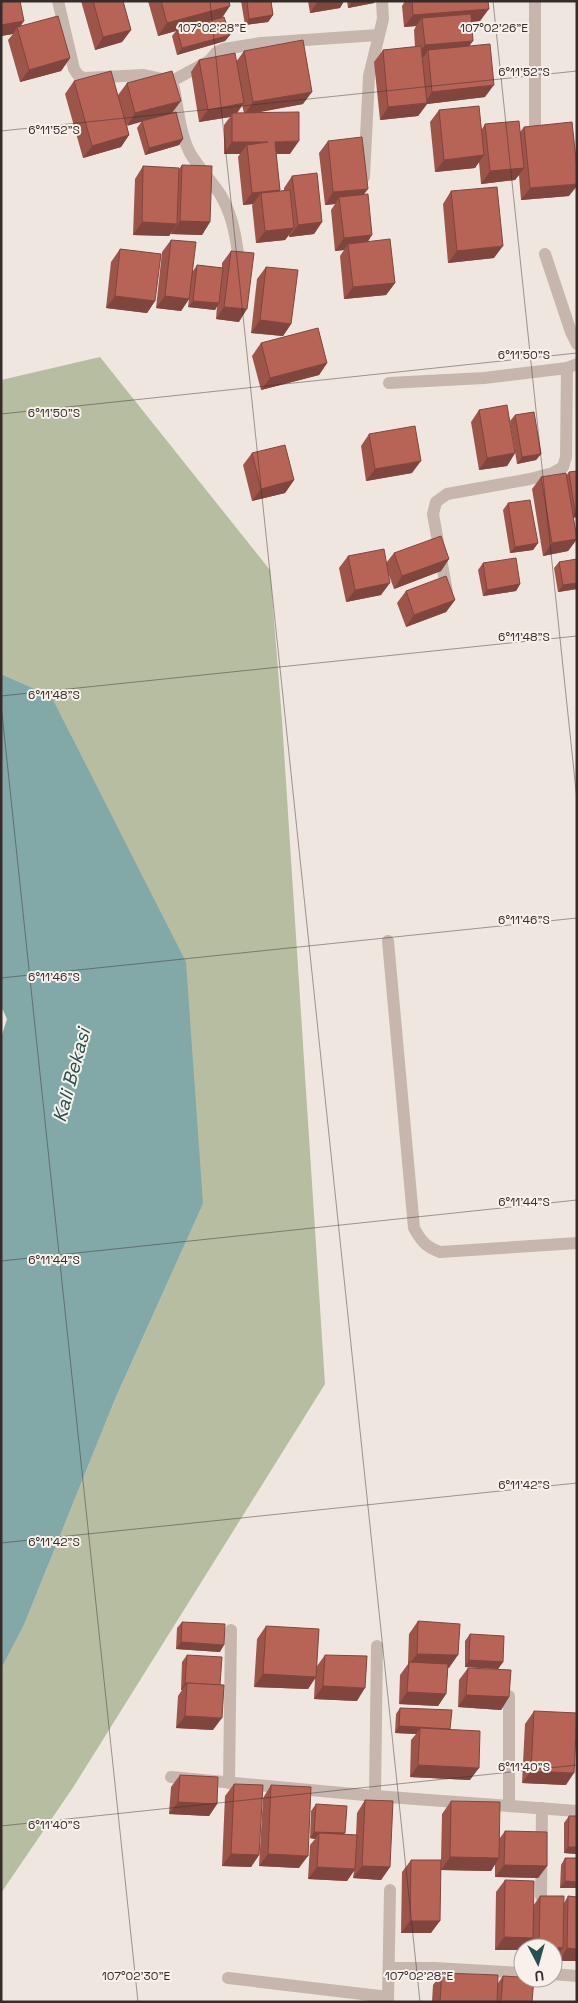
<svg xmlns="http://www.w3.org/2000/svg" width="578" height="2003" font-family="'Space Grotesk',sans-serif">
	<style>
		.green { fill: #b7bda1 }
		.water { fill: #82a9a7 }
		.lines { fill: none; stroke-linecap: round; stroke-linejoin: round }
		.lane { stroke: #c7b6ad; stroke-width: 12 }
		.street { stroke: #c7b6ad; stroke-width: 12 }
		.wall { fill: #9d554a; fill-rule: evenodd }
		.shaded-wall { fill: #80453c }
		.building { fill: #b76356; stroke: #80453c }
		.ticks { fill: none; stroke: #362d2a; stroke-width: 1; stroke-opacity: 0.45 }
		.labels { text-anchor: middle; stroke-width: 4; stroke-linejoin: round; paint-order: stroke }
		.water-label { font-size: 19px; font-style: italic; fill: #255250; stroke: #f8f1eb }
		.ticks-label { font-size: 12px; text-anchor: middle; fill: #362d2a; stroke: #f8f1eb; stroke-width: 4; stroke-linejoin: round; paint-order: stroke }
	</style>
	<rect width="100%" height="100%" fill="#f0e6e0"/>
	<polygon class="green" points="100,357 270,570 282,720 325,1384 74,1786 1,1893 1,1669 24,1625 116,1397 203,1204 51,696 1,674 1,380"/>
	<polygon class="water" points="1,674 51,696 186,962 203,1204 116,1397 24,1625 1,1669 1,1038 7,1019 1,1006"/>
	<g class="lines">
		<path class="lane" d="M388 941 414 1228C421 1241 426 1247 440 1252L577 1243"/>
		<g class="street">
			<polyline points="58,1 74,69 78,75 84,78 144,75 172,81 209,61 217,52 224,49 261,43 378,35"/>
			<polyline points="535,1 535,133"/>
			<path d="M174 88C178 109 180 134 190 153 198 167 211 180 220 194 231 212 235 232 238 253"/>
			<polyline points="364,177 369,76 383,19 382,1"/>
			<polyline points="545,254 571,332 577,344"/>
			<polyline points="389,383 484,378 567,368 577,364"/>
			<polyline points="447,592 433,514 436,502 447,494 530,479 553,473 563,467 566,457 567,368"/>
			<polyline points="171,1777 375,1796 577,1811"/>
			<polyline points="229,1783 231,1630"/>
			<polyline points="375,1796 377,1646"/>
			<polyline points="509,1806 509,1696"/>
			<polyline points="541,1896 542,1808"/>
			<polyline points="390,1968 435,1968 523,1973"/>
			<polyline points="553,1974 577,1976"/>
			<polyline points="228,1978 388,1997"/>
			<polyline points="388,2002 390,1890"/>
		</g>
	</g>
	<g class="wall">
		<polygon points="1,1 20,27 70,58 61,71 20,82 8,40 13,34 1,36"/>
		<polygon points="81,1 123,1 131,30 122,42 95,50"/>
		<polygon points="148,1 229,1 222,17 230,35 225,41 177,55 172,36 176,31 158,36"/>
		<polygon points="241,1 271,1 273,15 268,22 245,25"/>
		<polygon points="308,1 344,1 340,8 310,13"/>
		<polygon points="347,1 376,1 374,3 348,8"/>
		<polygon points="405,1 488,1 480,21 471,22 470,46 485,97 427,104 418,116 380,120 374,62 383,50 415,47 414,30 416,26 404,27 402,6"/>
		<path d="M244 51 303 104 257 112 290 154H276L280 190 279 191H284V188L292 176 322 222 314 234 289 237V235L285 240 256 243 252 205 253 204 243 205 238 157 240 154H224V125L230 117 199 122 191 72 199 60 236 62ZM242 105 244 113H237Z"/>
		<polygon points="74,81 118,95 127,83 172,113 183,139 179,145 145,155 137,128 142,121 149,119 127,125 129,135 121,147 83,158 65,94"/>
		<polygon points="439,110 482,129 485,124 520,132 524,127 569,196 521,200 519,175 515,180 481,184 479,162 475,168 435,172 430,122"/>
		<polygon points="328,141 363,195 368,242 395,283 386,295 344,299 340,256 344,250 335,251 331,210 335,204 325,205 319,153"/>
		<polygon points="182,165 210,222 202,235 171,234 172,232 169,236 133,235 135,179 143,166 179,169"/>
		<polygon points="451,191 494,258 448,263 443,204"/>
		<polygon points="171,240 193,271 197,265 222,268 222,263 231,251 239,322 216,319 217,306 215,310 188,307 189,299 181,311 156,308 162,252"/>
		<polygon points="120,249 155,301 147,313 106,308 111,262"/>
		<polygon points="266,267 291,324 283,336 251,333 257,279"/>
		<polygon points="261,343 327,363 319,375 261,390 252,356"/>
		<polygon points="479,410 515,453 507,466 479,470 471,422"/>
		<polygon points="515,415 541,454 536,460 517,464 510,421"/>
		<polygon points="369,434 412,473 366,481 361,446"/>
		<polygon points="252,453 294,480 285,493 252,501 243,465"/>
		<polygon points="577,471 577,517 573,518 577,539 568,551 543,556 532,489 541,477 566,476 569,472"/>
		<polygon points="508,503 538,543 533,550 510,553 503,510"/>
		<polygon points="394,553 449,559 441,571 394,589 389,575 381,595 346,602 339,568 348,556 386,563"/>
		<polygon points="559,562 577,589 558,592 554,568"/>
		<polygon points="483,563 520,584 516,591 483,596 478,570"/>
		<polygon points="406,591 455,600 446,612 406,627 397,603"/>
		<polygon points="418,1621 449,1668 448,1668 446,1694 438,1706 399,1704 400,1675 408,1664 409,1634"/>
		<polygon points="182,1622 220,1652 176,1649 177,1628"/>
		<polygon points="266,1626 317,1666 325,1655 357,1701 314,1699 315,1678 308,1689 254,1687 257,1639"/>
		<polygon points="470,1634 503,1662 498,1669 465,1667 465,1641"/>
		<polygon points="187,1655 213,1730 176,1728 178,1696 182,1690 181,1690 182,1662"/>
		<polygon points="468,1668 509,1697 501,1710 458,1707 459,1680"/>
		<polygon points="400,1708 450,1729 470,1780 410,1777 411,1740 416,1734 395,1733 396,1714"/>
		<polygon points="534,1711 566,1785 522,1783 525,1724"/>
		<polygon points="180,1775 217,1804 209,1816 169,1814 171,1787"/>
		<polygon points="234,1784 259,1855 251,1867 222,1866 225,1796"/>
		<polygon points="271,1785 299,1868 259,1866 263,1798"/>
		<polygon points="365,1800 390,1867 381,1880 353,1878 354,1871 347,1881 308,1879 310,1845 315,1839 310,1838 311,1811 316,1804 344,1834 356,1835 357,1813"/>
		<polygon points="451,1801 500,1838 505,1831 547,1866 538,1878 495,1877 495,1864 491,1871 441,1870 431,1933 401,1933 402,1872 411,1860 441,1860 442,1814"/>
		<polygon points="569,1816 577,1816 577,1854 564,1853 564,1823"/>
		<polygon points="565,1858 577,1888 560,1888 561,1865"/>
		<polygon points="505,1880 533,1906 540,1896 564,1903 568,1896 577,1897 577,1961 559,1961 559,1953 554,1960 553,1948 531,1948 531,1940 525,1948 523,1948 523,1950 495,1950 496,1892"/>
		<polygon points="442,1973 498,1983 503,1976 532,2002 432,2002 433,1985"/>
	</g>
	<g class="shaded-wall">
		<polygon points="318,1 344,1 340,8 310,13"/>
		<polygon points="352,1 376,1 374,3 348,8"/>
		<polygon points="230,6 222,18 158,36 167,23"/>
		<polygon points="489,9 480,21 423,26 422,18 416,26 404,27 413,15"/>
		<polygon points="273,15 268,22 245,25 249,19"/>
		<polygon points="24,21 18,30 17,27 13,34 1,36 1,25"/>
		<polygon points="131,30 122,42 95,50 103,37"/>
		<polygon points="230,35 225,41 177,55 182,48"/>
		<polygon points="473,41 464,53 428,50 424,57 416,57 425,45"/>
		<polygon points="70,58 61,71 20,82 29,70"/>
		<polygon points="494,85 485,97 427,104 418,116 380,120 388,107 424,104 432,92"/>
		<polygon points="312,92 303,104 244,115 253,102"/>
		<polygon points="181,101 172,113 127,126 135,113"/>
		<polygon points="244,103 235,116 232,113 230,117 199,122 208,110"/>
		<polygon points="129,135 121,147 83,158 92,146"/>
		<polygon points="183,139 179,145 145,155 149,148"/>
		<polygon points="299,141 290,154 266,154 275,142"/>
		<polygon points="232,142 268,142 247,145 240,154 224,154"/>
		<polygon points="484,155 475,168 435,172 444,160"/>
		<polygon points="524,168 515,180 481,184 490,171"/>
		<polygon points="577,184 577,186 569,196 521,200 530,188"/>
		<polygon points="368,189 359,201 339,197 335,204 325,205 333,192"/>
		<polygon points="280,190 271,202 261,193 253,204 243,205 252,193"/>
		<polygon points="180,221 210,222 202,235 171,234"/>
		<polygon points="142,222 177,224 169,236 133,235"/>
		<polygon points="322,222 314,234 289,237 298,225"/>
		<polygon points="294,228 285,240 256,243 265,231"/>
		<polygon points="372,235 364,248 348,244 344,250 335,251 344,238"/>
		<polygon points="503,246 494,258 448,263 457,251"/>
		<polygon points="395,283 386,295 344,299 353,287"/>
		<polygon points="115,296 155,301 147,313 106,308"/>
		<polygon points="165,296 189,299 181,311 156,308"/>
		<polygon points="193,301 219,303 215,310 188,307"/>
		<polygon points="224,307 247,309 239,322 216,319"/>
		<polygon points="260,320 291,324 283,336 251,333"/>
		<polygon points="327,363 319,375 261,390 270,378"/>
		<polygon points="515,453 507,466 479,470 487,458"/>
		<polygon points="541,454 536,460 517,464 522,457"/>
		<polygon points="421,461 412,473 366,481 375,469"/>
		<polygon points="294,480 285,493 252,501 261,489"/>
		<polygon points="577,511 577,517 571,518 575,512"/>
		<polygon points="577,539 568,551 543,556 552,543"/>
		<polygon points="538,543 533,550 510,553 515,547"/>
		<polygon points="449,559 441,571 394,589 402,576"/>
		<polygon points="390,583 381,595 346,602 355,590"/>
		<polygon points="577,583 577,589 558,592 563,585"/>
		<polygon points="520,584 516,591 483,596 487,590"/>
		<polygon points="455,600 446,612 406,627 414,615"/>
		<polygon points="181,1642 224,1645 220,1652 176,1649"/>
		<polygon points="417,1654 458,1655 449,1668 408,1666"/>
		<polygon points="469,1660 503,1662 498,1669 465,1667"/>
		<polygon points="263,1674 316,1677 308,1689 254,1687"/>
		<polygon points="185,1683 187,1683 182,1690 181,1690"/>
		<polygon points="323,1686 365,1688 357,1701 314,1699"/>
		<polygon points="407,1692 446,1694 438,1706 399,1704"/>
		<polygon points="466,1695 509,1697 501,1710 458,1707"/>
		<polygon points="185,1716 222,1718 213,1730 176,1728"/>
		<polygon points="399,1726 450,1729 420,1728 416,1734 395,1733"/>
		<polygon points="418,1765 479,1768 470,1780 410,1777"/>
		<polygon points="531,1771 574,1773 566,1785 522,1783"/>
		<polygon points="178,1802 217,1804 209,1816 169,1814"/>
		<polygon points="314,1832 345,1833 341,1840 319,1833 315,1839 310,1838"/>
		<polygon points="568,1847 577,1847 577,1854 564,1853"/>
		<polygon points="231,1854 259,1855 251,1867 222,1866"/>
		<polygon points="268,1854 308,1856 299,1868 259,1866"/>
		<polygon points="450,1857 499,1858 491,1871 441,1870"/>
		<polygon points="504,1865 547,1866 538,1878 495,1877"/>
		<polygon points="362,1866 390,1867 381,1880 353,1878"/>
		<polygon points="317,1867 355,1869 347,1881 308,1879"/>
		<polygon points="565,1881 577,1882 577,1888 560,1888"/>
		<polygon points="410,1921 440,1921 431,1933 401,1933"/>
		<polygon points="504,1937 533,1938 525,1948 523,1948 523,1950 495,1950"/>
		<polygon points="539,1947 563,1948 554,1960 553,1960 553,1948 539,1948"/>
		<polygon points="567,1948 577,1949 577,1961 559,1961"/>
	</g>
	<g class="building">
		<polygon points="1,1 20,1 24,21 1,25"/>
		<polygon points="93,1 123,1 131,30 103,37"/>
		<polygon points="161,1 229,1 230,6 167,23"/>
		<polygon points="247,1 271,1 273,15 249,19"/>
		<polygon points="412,1 488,1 489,9 413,15"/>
		<polygon points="471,14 473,41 425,45 422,18"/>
		<polygon points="58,16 70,58 29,70 17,27"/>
		<polygon points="224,17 230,35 182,48 177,30"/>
		<polygon points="303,40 312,92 253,102 244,51"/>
		<polygon points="490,44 494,85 432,92 428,50"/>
		<polygon points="421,46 427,103 388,107 383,50"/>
		<polygon points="235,53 244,103 208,110 199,60"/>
		<polygon points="111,71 129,135 92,146 74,81"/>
		<polygon points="172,71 181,101 135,113 127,83"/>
		<polygon points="479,106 484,155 444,160 439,110"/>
		<polygon points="176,112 183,139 149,148 142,121"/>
		<polygon points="299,112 299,141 275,142 280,190 252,193 247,145 268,142 232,142 232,113"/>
		<polygon points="519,121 524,168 490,171 485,124"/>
		<polygon points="572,122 577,169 577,184 530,188 524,127"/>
		<polygon points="362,137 368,189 333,192 328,141"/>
		<polygon points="182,165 212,166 210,222 180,221"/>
		<polygon points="143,166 179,168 177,224 142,222"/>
		<polygon points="317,173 322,222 298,225 292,176"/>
		<polygon points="497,187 503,246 457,251 451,191"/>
		<polygon points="290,190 294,228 265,231 261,193"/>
		<polygon points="368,194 372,235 344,238 339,197"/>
		<polygon points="390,239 395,283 353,287 348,244"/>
		<polygon points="171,240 196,242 189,299 165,296"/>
		<polygon points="120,249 161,254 155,301 115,296"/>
		<polygon points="231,251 254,253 247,309 224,307"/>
		<polygon points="197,265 223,268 219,303 193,301"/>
		<polygon points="266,267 298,270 291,324 260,320"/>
		<polygon points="318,328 327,363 270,378 261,343"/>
		<polygon points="507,405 515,453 487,458 479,410"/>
		<polygon points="534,412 541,454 522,457 515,415"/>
		<polygon points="415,426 421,461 375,469 369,434"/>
		<polygon points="285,445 294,480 261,489 252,453"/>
		<polygon points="577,471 577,511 575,512 569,472"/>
		<polygon points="566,473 577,539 552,543 541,477"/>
		<polygon points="530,500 538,543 515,547 508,503"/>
		<polygon points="441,536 449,559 402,576 394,553"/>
		<polygon points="384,549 390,583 355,590 348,556"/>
		<polygon points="516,558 520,584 487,590 483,563"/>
		<polygon points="577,559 577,583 563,585 559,562"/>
		<polygon points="446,576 455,600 414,615 406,591"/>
		<polygon points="418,1621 460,1624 458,1655 417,1654"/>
		<polygon points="182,1622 225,1624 224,1645 181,1642"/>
		<polygon points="266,1626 319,1629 316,1677 263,1674"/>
		<polygon points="470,1634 504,1636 503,1662 469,1660"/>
		<polygon points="187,1655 222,1657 220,1685 185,1683"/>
		<polygon points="325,1655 367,1656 365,1688 323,1686"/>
		<polygon points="409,1662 448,1664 446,1694 407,1692"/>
		<polygon points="468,1668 511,1670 509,1697 466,1695"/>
		<polygon points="187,1683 224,1685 222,1718 185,1716"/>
		<polygon points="400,1708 452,1710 450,1729 399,1726"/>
		<polygon points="534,1711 577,1713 574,1773 531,1771"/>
		<polygon points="420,1728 480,1731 479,1768 418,1765"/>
		<polygon points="180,1775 218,1777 217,1804 178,1802"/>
		<polygon points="234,1784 263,1785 259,1855 231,1854"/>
		<polygon points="271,1785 311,1787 308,1856 268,1854"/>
		<polygon points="365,1800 393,1801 390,1867 362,1866"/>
		<polygon points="451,1801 500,1802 499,1858 450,1857"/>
		<polygon points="316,1804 347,1806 345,1833 314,1832"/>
		<polygon points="569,1816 577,1816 577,1847 568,1847"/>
		<polygon points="505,1831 547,1832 547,1866 504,1865"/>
		<polygon points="319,1833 357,1835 355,1869 317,1867"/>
		<polygon points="565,1858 577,1858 577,1882 565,1881"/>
		<polygon points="411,1860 441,1860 440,1921 410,1921"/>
		<polygon points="505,1880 534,1881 533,1938 504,1937"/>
		<polygon points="540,1896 564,1896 563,1948 539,1947"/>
		<polygon points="568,1896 577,1897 577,1949 567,1948"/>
		<polygon points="442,1973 498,1975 497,2002 440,2002"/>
		<polygon points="503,1976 534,1978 532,2002 501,2002"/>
	</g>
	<path class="ticks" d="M210 1 420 2002M493 1 577 800M1 131 577 71M1 414 577 353M1 696 577 636M1 704 138 2002M1 978 577 918M1 1261 577 1200M1 1543 577 1483M1 1826 577 1765"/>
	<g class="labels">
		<g class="water-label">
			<text transform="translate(71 1075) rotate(-75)" y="7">Kali Bekasi</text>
		</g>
	</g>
	<g class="ticks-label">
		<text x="212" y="32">107°02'28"E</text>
		<text x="494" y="32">107°02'26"E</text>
		<text x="524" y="76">6°11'52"S</text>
		<text x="54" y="134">6°11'52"S</text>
		<text x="524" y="359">6°11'50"S</text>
		<text x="54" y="417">6°11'50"S</text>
		<text x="524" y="641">6°11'48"S</text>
		<text x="54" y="699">6°11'48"S</text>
		<text x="524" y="924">6°11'46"S</text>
		<text x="54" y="981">6°11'46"S</text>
		<text x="524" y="1206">6°11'44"S</text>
		<text x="54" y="1264">6°11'44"S</text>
		<text x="524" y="1489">6°11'42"S</text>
		<text x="54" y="1546">6°11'42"S</text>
		<text x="524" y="1771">6°11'40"S</text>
		<text x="54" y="1829">6°11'40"S</text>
		<text x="136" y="1980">107°02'30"E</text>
		<text x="419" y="1980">107°02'28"E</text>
	</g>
	<rect width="578" height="2003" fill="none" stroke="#362d2a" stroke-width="5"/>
	<g transform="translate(538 1963) rotate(174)"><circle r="24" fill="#f8f1eb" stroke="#aaa39e"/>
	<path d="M0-4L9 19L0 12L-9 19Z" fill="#255250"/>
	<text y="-8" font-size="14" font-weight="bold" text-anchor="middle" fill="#362d2a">U</text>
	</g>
</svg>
